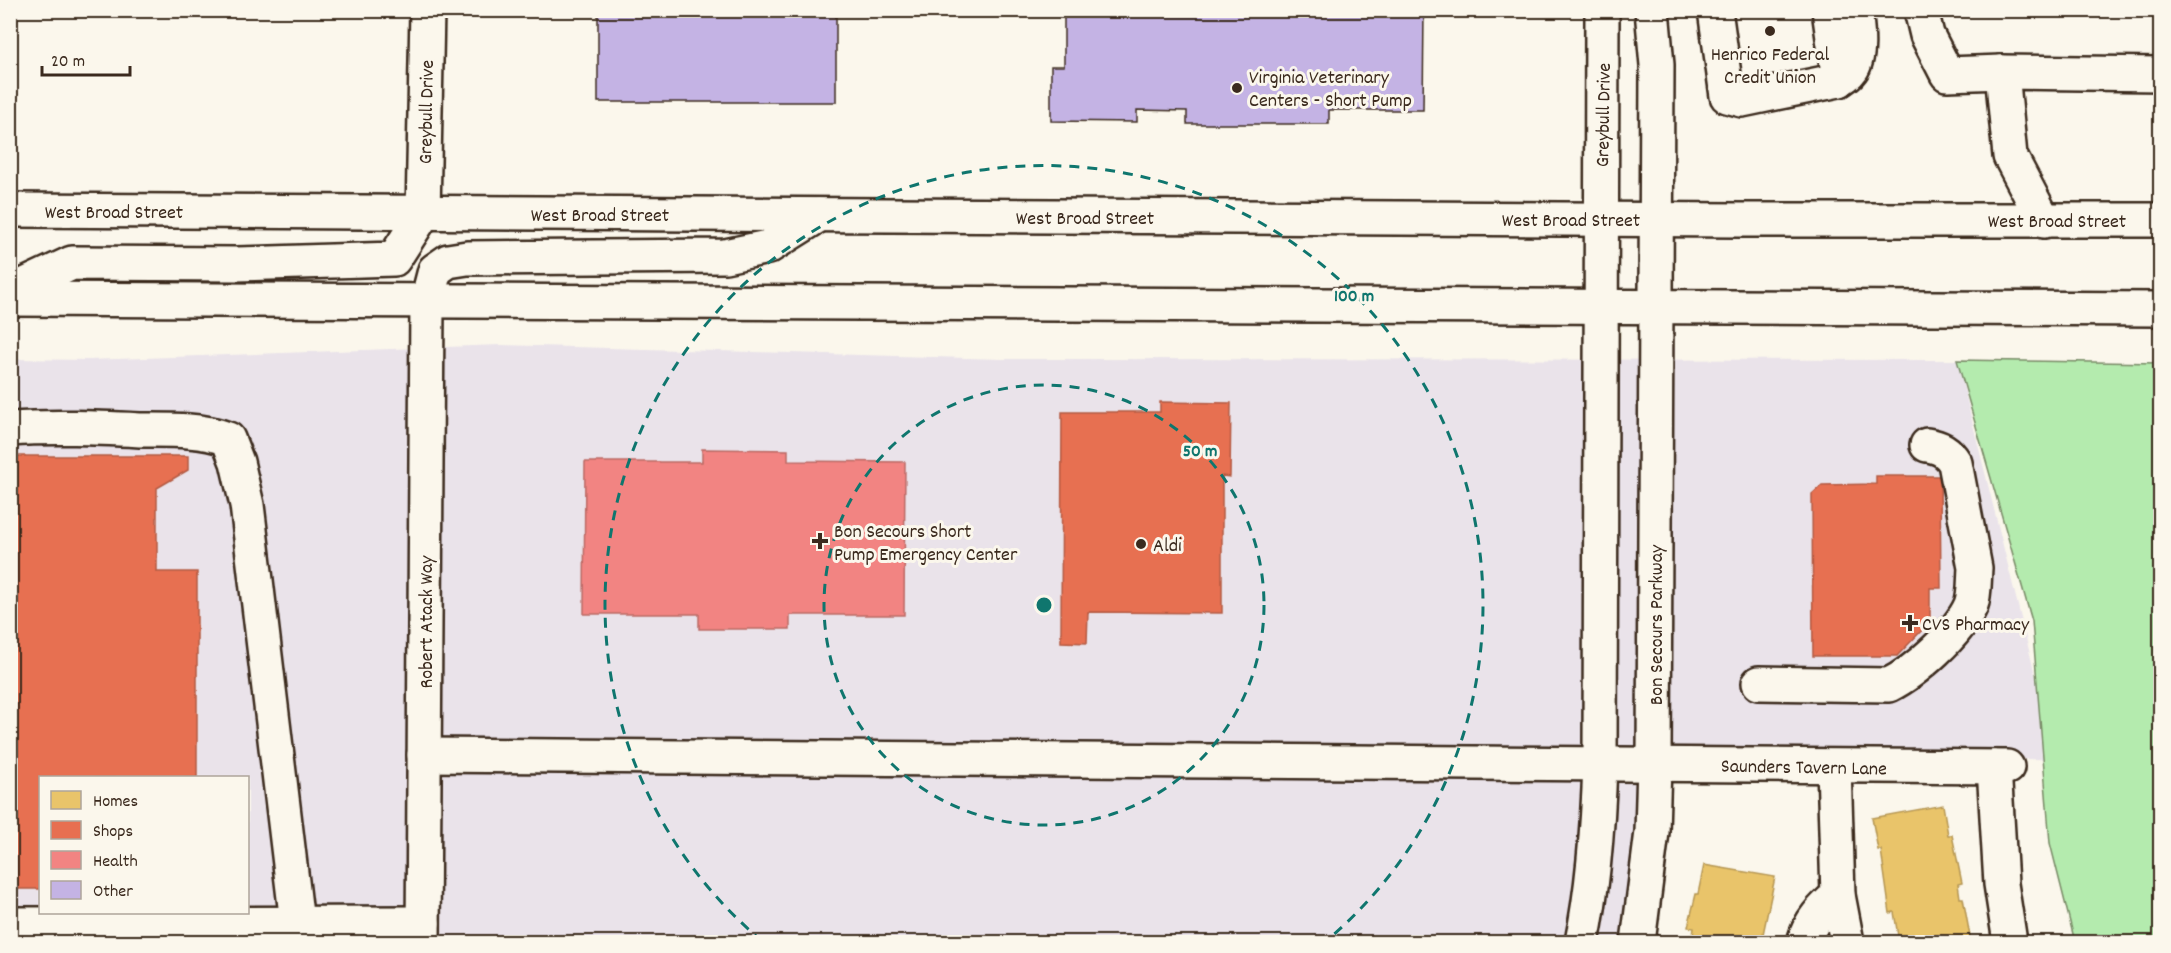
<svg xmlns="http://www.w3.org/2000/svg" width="2171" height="953" font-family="Dekko,sans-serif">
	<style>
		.built { fill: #eae3ea; fill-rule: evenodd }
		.green { fill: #b4ebae; stroke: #788a66; stroke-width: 1.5 }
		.homes { fill: #e9c46a; stroke: #b59653; stroke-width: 1.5 }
		.shops { fill: #e76f51; stroke: #b35a42; stroke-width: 1.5 }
		.health { fill: #f28482; stroke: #bb6964; stroke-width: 1.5 }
		.building { fill: #c4b3e4; stroke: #3b2a1e; stroke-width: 1.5 }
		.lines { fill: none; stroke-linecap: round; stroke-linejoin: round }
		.minor-casing { stroke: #3b2a1e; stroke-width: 38 }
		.major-casing { stroke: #3b2a1e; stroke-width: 38 }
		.minor { stroke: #fbf7ec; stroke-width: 33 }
		.major { stroke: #fbf7ec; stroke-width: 33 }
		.ring { fill: none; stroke: #0f766e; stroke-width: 3; stroke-dasharray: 10 8 }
		.poi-dot { fill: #3b2a1e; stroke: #fbf7ec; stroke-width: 2 }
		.labels { text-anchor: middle; stroke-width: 6; stroke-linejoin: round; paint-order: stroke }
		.poi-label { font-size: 20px; fill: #3b2a1e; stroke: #fbf7ec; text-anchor: start }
		.street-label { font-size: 20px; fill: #3b2a1e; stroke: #fbf7ec }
		.centre { fill: #0f766e; stroke: #fbf7ec; stroke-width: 3 }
		.ring-label { font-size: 18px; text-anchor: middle; font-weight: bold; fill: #0f766e; stroke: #fbf7ec; stroke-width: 6; stroke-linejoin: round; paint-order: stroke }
	</style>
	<rect width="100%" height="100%" fill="#fbf7ec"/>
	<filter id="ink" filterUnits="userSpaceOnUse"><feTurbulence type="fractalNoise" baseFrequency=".0167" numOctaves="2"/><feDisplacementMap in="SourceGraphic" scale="12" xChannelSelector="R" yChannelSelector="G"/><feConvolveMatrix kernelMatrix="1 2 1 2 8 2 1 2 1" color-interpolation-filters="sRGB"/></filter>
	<g filter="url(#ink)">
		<path class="built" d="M500 345 1003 359 1957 360 2056 759 1655 762 1634 942H11V359L88 360ZM40 778H248V912H40Z"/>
		<polygon class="green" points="1957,360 2160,363 2160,942 2075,942 2050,843 2032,621"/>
		<g class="homes">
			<polygon points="1943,805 1948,835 1952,835 1962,883 1958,884 1960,898 1963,898 1971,942 1899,942 1894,912 1890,913 1881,850 1878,850 1872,818"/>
			<polygon points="1704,865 1775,877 1762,939 1765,939 1764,942 1692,942 1694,928 1688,927 1696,894 1698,894"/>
		</g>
		<g class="shops">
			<polygon points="1160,402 1231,403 1230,477 1222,476 1222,613 1088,612 1087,643 1061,642 1062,412 1160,412"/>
			<polygon points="10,456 188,456 188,470 157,488 157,572 197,572 197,778 40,778 40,889 10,889"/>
			<polygon points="1876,476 1940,476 1941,588 1930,588 1930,622 1897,656 1813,656 1812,494 1822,485 1876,484"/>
		</g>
		<polygon class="health" points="702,449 788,450 788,461 905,462 904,615 790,615 790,629 699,629 699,614 584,614 585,462 702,462"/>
		<g class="building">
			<rect x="598" y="10" width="238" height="92"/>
			<polygon points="1064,10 1424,10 1423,110 1329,110 1329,124 1187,124 1187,111 1137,110 1137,122 1051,121 1051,66 1064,66"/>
		</g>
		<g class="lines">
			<defs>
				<g id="minor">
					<path d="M1715 10 1727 96 1742 100 1839 80C1843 77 1847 75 1850 71 1862 59 1857 26 1855 10"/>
					<polyline points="1829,10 1839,80"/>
					<polyline points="1921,10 1927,35 1947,74 2002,72"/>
					<polyline points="423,214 427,10"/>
					<polyline points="2044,221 2010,156 2002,72 2160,74"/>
					<path d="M10 429C54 426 97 428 141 430 169 430 201 429 228 439L237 462 247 505 297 923"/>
					<path d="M1759 683 1889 685C1915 672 1959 633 1971 605 1975 594 1974 580 1975 568L1955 463C1948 451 1940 447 1927 445"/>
					<polyline points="424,755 2007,767"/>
					<polyline points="1834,767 1838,895 1847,942"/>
					<polyline points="1994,767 2001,884 2010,942"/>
					<polyline points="10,924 423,923"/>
					<polyline points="423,942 427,301"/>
					<path d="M1582 942C1594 884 1598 824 1600 764L1602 10"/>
					<polyline points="1638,942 1652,832 1654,764 1657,65 1652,10"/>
					<path d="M1804 942C1810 921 1822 909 1838 895"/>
				</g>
				<g id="major">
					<polyline points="10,210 1740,220 2160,220"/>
					<polyline points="10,292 72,263 237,264 394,259 423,214"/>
					<polyline points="10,299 2160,309"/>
					<polyline points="427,301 435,270 448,261 467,258 725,256 768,247 819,215"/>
				</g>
			</defs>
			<use href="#minor" class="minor-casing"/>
			<use href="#major" class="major-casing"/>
			<use href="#minor" class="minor"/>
			<use href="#major" class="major"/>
		</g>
	</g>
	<g class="ring">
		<circle cx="1044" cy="605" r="220"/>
		<path d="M762 941A439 439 0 1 1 1326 941"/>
	</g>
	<g class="poi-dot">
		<circle cx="1770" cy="31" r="6"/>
		<circle cx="1237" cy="88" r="6"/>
		<path d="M817 532h6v6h6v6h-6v6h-6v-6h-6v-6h6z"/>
		<circle cx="1141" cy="544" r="6"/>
		<path d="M1907 614h6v6h6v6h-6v6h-6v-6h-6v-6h6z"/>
	</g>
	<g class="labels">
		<g class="poi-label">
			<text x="1770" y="60" text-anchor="middle">Henrico Federal<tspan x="1770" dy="23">Credit Union</tspan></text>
			<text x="1249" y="83">Virginia Veterinary<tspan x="1249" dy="23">Centers - Short Pump</tspan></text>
			<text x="834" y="537">Bon Secours Short<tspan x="834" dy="23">Pump Emergency Center</tspan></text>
			<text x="1153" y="551">Aldi</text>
			<text x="1922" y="630">CVS Pharmacy</text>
		</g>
		<g class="street-label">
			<text transform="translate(425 112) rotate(-89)" y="7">Greybull Drive</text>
			<text transform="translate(1602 115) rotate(-89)" y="7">Greybull Drive</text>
			<text x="114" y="218">West Broad Street</text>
			<text x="600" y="221">West Broad Street</text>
			<text x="1085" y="224">West Broad Street</text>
			<text x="1571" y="226">West Broad Street</text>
			<text x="2057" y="227">West Broad Street</text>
			<text transform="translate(425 622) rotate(-90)" y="7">Robert Atack Way</text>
			<text transform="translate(1655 625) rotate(-90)" y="7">Bon Secours Parkway</text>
			<text transform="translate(1804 766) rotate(1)" y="7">Saunders Tavern Lane</text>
		</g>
	</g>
	<circle cx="1044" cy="605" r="9" class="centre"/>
	<g class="ring-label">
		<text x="1354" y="301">100 m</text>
		<text x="1200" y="456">50 m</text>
	</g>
	<rect width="2171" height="953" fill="none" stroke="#fbf7ec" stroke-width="36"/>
	<rect x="18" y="18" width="2135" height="917" fill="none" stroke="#3b2a1e" stroke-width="2" filter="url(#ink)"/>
	<rect x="39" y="776" width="210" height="138" fill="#fbf7ec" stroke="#aea59a" stroke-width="1.5"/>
	<rect x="51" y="791" width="30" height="18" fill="#e9c46a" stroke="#aea59a" stroke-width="1.5"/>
	<text x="93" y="806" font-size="18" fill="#3b2a1e">Homes</text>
	<rect x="51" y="821" width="30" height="18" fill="#e76f51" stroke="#aea59a" stroke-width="1.5"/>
	<text x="93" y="836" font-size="18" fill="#3b2a1e">Shops</text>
	<rect x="51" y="851" width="30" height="18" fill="#f28482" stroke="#aea59a" stroke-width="1.5"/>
	<text x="93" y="866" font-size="18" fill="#3b2a1e">Health</text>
	<rect x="51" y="881" width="30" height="18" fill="#c4b3e4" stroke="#aea59a" stroke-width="1.5"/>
	<text x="93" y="896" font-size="18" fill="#3b2a1e">Other</text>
	<path d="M42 66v9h88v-9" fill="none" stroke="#3b2a1e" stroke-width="3"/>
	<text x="51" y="66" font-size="18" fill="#3b2a1e" stroke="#fbf7ec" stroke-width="4.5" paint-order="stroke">20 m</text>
</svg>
